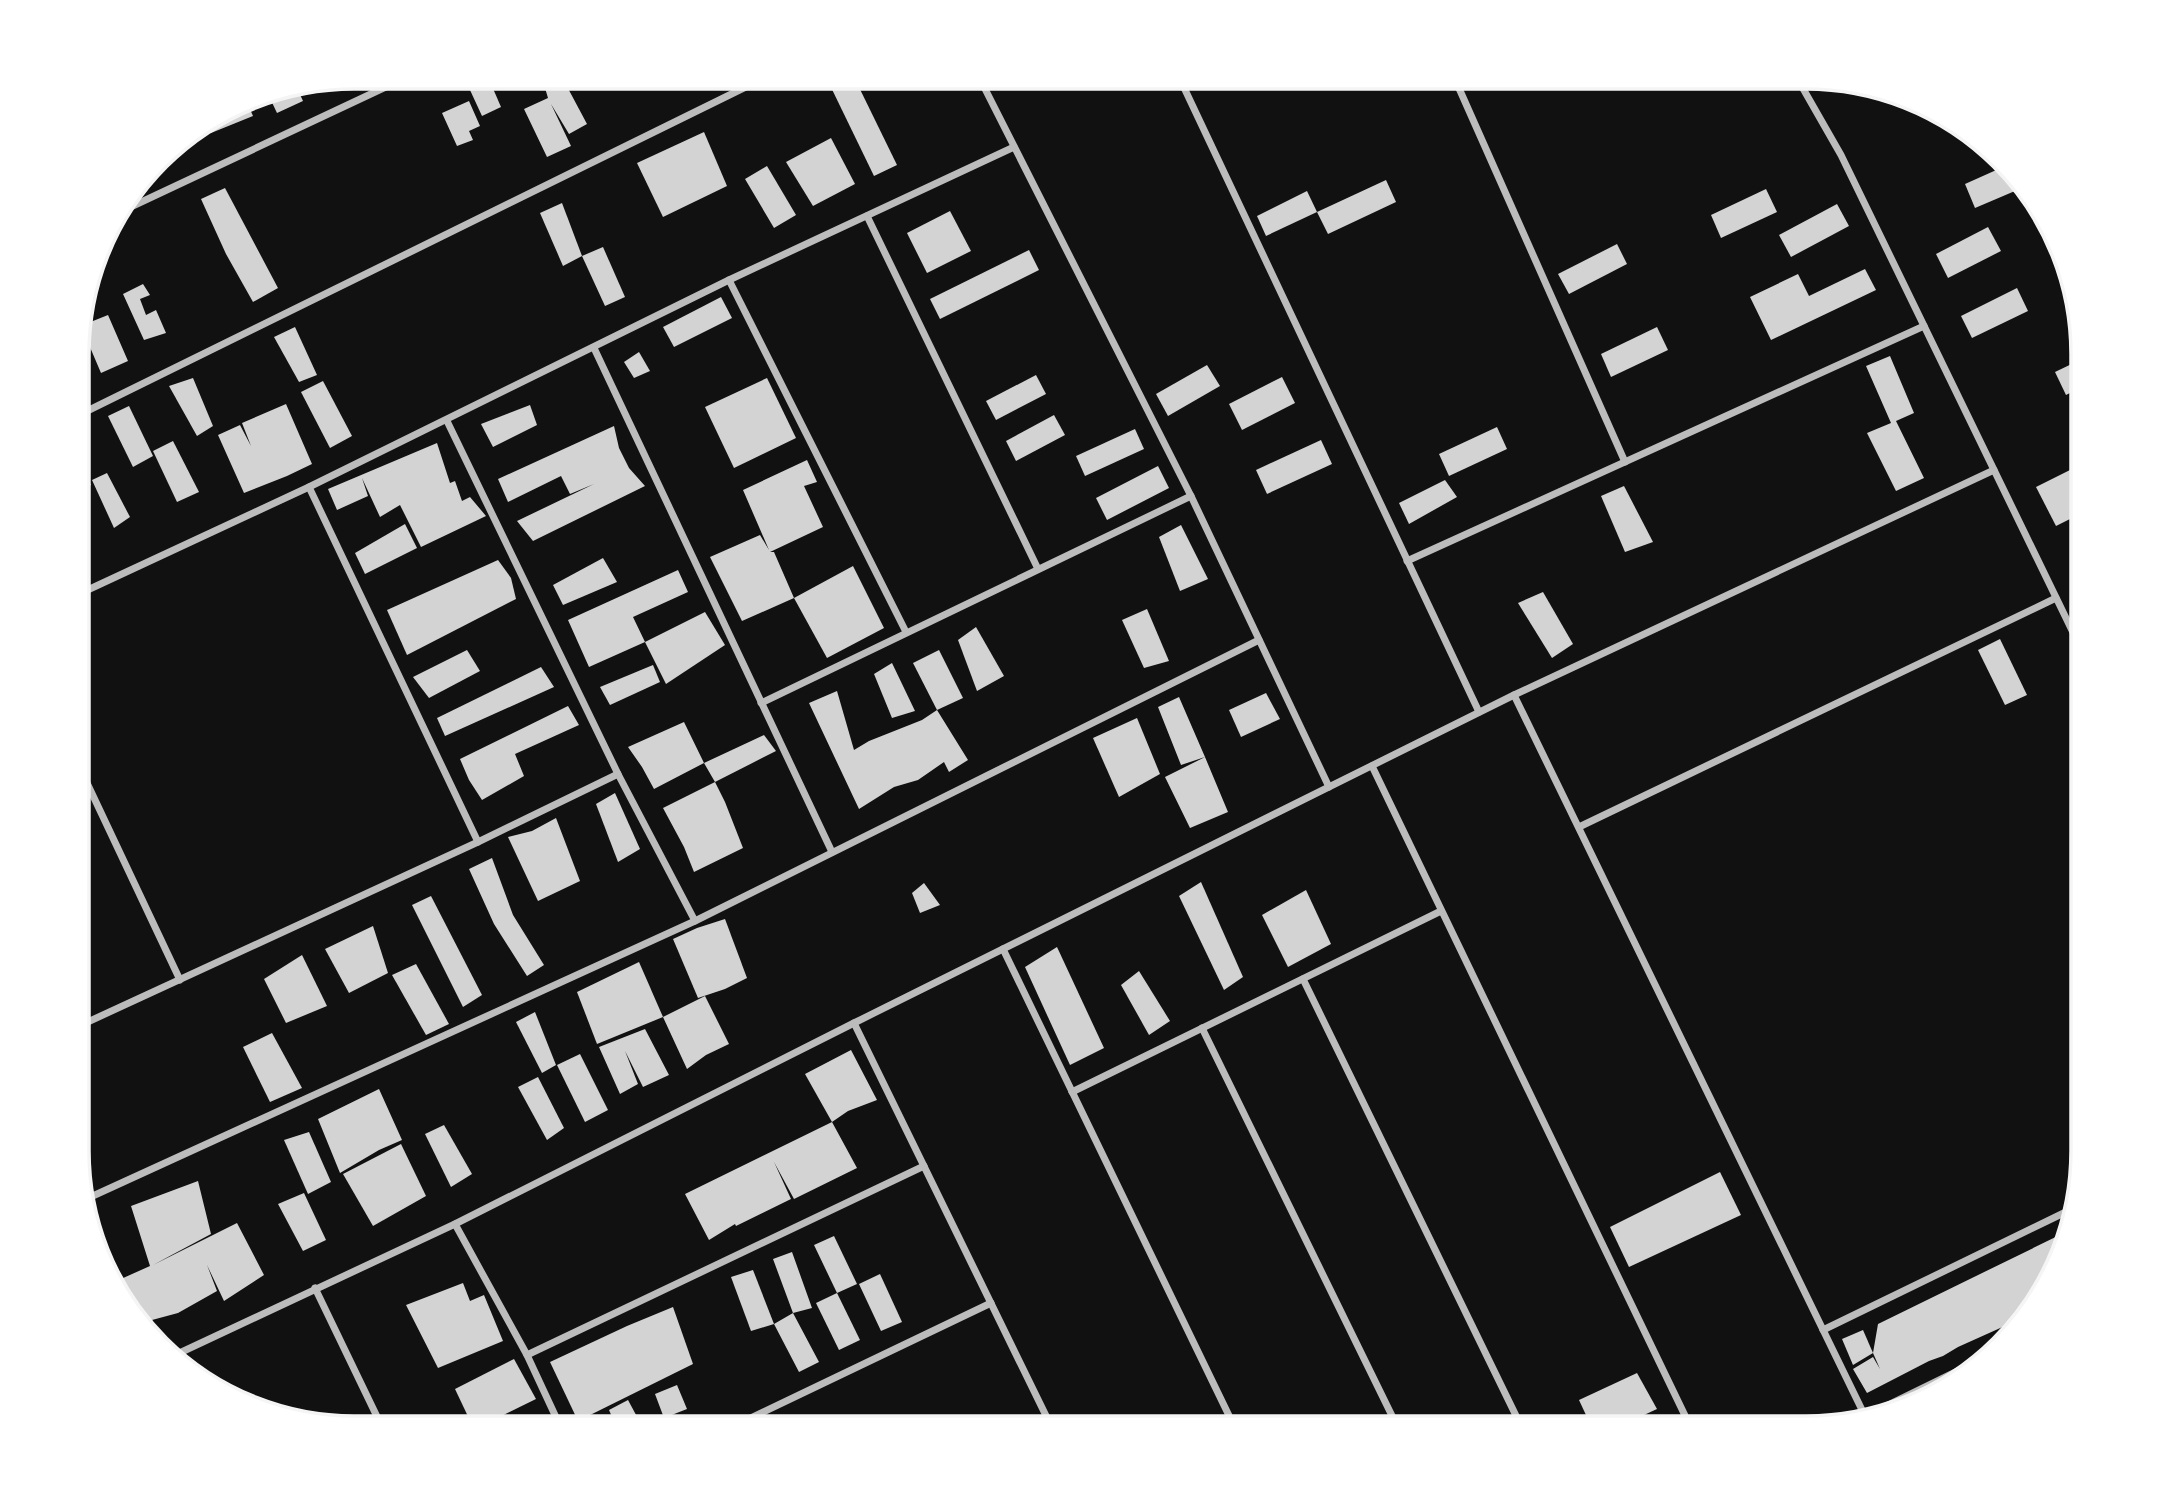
<svg xmlns="http://www.w3.org/2000/svg" width="2160" height="1505" font-family="'Nunito Sans',sans-serif">
	<style>
		.building { fill: #d3d3d3 }
		.lines { fill: none; stroke-linecap: round; stroke-linejoin: round }
		.minor { stroke: #bcbcbc; stroke-width: 7 }
		.rim { fill: none; stroke: #f5f5f5; stroke-width: 3.5 }
	</style>
	<rect width="100%" height="100%" fill="#111"/>
	<g class="building">
		<polygon points="464,77 488,77 501,107 482,116"/>
		<polygon points="826,77 854,77 897,165 874,176"/>
		<polygon points="563,79 587,124 569,134 551,104 571,146 547,157 524,109 548,98 545,88"/>
		<polygon points="297,88 303,101 277,113 268,94"/>
		<polygon points="246,100 253,116 211,133 207,124"/>
		<polygon points="469,101 480,126 469,131 473,140 457,146 442,113"/>
		<polygon points="704,132 727,186 663,217 637,163"/>
		<polygon points="831,138 855,184 813,206 786,162"/>
		<polygon points="767,166 796,215 774,228 745,179"/>
		<polygon points="2003,167 2022,188 1975,208 1965,184"/>
		<polygon points="1386,180 1396,202 1328,234 1317,212"/>
		<polygon points="225,188 278,288 253,302 226,254 201,199"/>
		<polygon points="1766,189 1777,212 1721,238 1711,215"/>
		<polygon points="1307,191 1317,212 1266,236 1257,216"/>
		<polygon points="562,203 582,256 563,266 540,213"/>
		<polygon points="1837,204 1849,226 1791,257 1779,235"/>
		<polygon points="950,211 971,251 927,273 907,233"/>
		<polygon points="1988,227 2001,251 1948,278 1936,254"/>
		<polygon points="1617,244 1627,264 1569,294 1558,274"/>
		<polygon points="603,247 625,297 605,306 582,256"/>
		<polygon points="1029,250 1039,270 940,319 930,299"/>
		<polygon points="1865,269 1876,290 1771,340 1750,297 1798,274 1809,296"/>
		<polygon points="143,284 150,295 140,299 146,315 156,310 166,333 144,340 123,294"/>
		<polygon points="2017,288 2028,311 1972,338 1961,316"/>
		<polygon points="721,297 732,318 674,347 663,327"/>
		<polygon points="82,310 88,323 108,315 128,361 101,373 81,326 79,327"/>
		<polygon points="295,327 317,375 299,382 274,337"/>
		<polygon points="1657,327 1668,350 1611,377 1601,354"/>
		<polygon points="639,352 650,371 634,378 624,362"/>
		<polygon points="1890,356 1914,413 1896,421 1924,478 1896,491 1867,433 1891,423 1866,366"/>
		<polygon points="2082,359 2082,387 2066,395 2055,372"/>
		<polygon points="1207,365 1220,386 1168,416 1156,394"/>
		<polygon points="1036,375 1046,394 996,420 986,401"/>
		<polygon points="1282,377 1295,403 1242,430 1229,404"/>
		<polygon points="193,378 213,426 197,436 169,386"/>
		<polygon points="767,378 796,438 734,468 705,407"/>
		<polygon points="323,381 352,436 330,448 301,392"/>
		<polygon points="286,404 312,464 287,476 244,493 218,435 240,425 251,446 242,423"/>
		<polygon points="530,405 537,425 493,447 481,424"/>
		<polygon points="129,406 153,456 133,467 108,416"/>
		<polygon points="1054,415 1065,435 1016,461 1006,441"/>
		<polygon points="614,426 619,448 629,468 645,486 533,541 517,521 594,484 570,494 561,476 508,502 498,479"/>
		<polygon points="1497,427 1507,449 1449,476 1439,454"/>
		<polygon points="1135,429 1144,449 1085,476 1076,456"/>
		<polygon points="1321,440 1332,464 1267,494 1256,470"/>
		<polygon points="173,441 199,492 177,502 153,451"/>
		<polygon points="437,443 450,483 455,481 462,501 470,497 486,516 421,547 400,505 380,517 362,478 368,496 337,510 328,489"/>
		<polygon points="807,460 817,482 804,486 823,527 770,552 774,552 794,598 742,621 710,557 760,535 769,550 743,490"/>
		<polygon points="79,463 91,485 79,490"/>
		<polygon points="2082,464 2082,513 2056,526 2036,487"/>
		<polygon points="1158,466 1169,488 1107,520 1096,498"/>
		<polygon points="107,473 130,517 114,528 92,480"/>
		<polygon points="1445,480 1457,497 1409,524 1399,503"/>
		<polygon points="1624,486 1653,542 1625,552 1601,496"/>
		<polygon points="405,524 417,548 365,574 355,553"/>
		<polygon points="1181,525 1208,579 1180,591 1159,537"/>
		<polygon points="603,558 617,582 563,605 553,585"/>
		<polygon points="498,560 511,578 516,599 407,655 387,610"/>
		<polygon points="853,566 884,628 827,658 794,598"/>
		<polygon points="678,570 688,592 633,617 645,642 589,667 568,620"/>
		<polygon points="1543,592 1573,644 1552,658 1518,603"/>
		<polygon points="1147,609 1169,661 1144,668 1122,620"/>
		<polygon points="705,612 725,645 666,684 645,642"/>
		<polygon points="976,627 1004,676 977,691 958,640"/>
		<polygon points="2000,639 2027,695 2005,705 1978,650"/>
		<polygon points="467,650 480,671 429,698 413,677"/>
		<polygon points="939,650 963,698 937,710 913,663"/>
		<polygon points="892,663 915,711 892,718 874,674"/>
		<polygon points="653,665 660,682 610,705 600,687"/>
		<polygon points="541,667 554,687 445,736 437,718"/>
		<polygon points="837,691 854,750 869,741 922,720 937,710 968,760 949,772 944,762 918,780 894,787 859,809 809,703"/>
		<polygon points="1266,693 1280,719 1241,737 1229,710"/>
		<polygon points="1179,697 1205,757 1228,812 1190,828 1165,777 1205,757 1181,765 1158,707"/>
		<polygon points="568,706 579,725 515,754 524,776 482,800 469,780 460,759"/>
		<polygon points="1137,718 1160,774 1119,797 1093,738"/>
		<polygon points="684,722 704,763 654,789 642,767 628,747"/>
		<polygon points="764,735 776,751 715,782 725,802 743,848 694,872 684,847 663,808 715,782 704,763"/>
		<polygon points="615,793 640,849 618,862 596,804"/>
		<polygon points="556,818 580,881 538,901 508,837 532,831"/>
		<polygon points="492,858 513,915 544,965 527,976 494,924 469,869"/>
		<polygon points="1201,882 1243,977 1224,990 1179,896"/>
		<polygon points="924,883 940,905 920,913 912,893"/>
		<polygon points="1306,890 1331,944 1288,967 1262,915"/>
		<polygon points="431,896 482,995 463,1007 412,905"/>
		<polygon points="725,919 747,978 725,989 698,998 673,939 697,928"/>
		<polygon points="373,926 388,973 349,993 325,949"/>
		<polygon points="1057,947 1104,1048 1070,1065 1025,967"/>
		<polygon points="302,955 327,1006 286,1023 264,979"/>
		<polygon points="639,962 663,1017 597,1044 577,992"/>
		<polygon points="416,964 449,1024 426,1035 392,975"/>
		<polygon points="1139,971 1170,1021 1149,1035 1121,985"/>
		<polygon points="705,996 729,1044 706,1055 687,1069 663,1017"/>
		<polygon points="535,1012 556,1065 542,1073 516,1022"/>
		<polygon points="645,1029 669,1075 643,1087 625,1051 638,1084 620,1094 599,1047"/>
		<polygon points="272,1033 302,1088 270,1102 243,1047"/>
		<polygon points="851,1050 877,1100 848,1111 832,1122 805,1074"/>
		<polygon points="580,1054 608,1110 585,1122 557,1065"/>
		<polygon points="538,1077 564,1128 547,1140 518,1087"/>
		<polygon points="379,1089 402,1140 379,1150 340,1173 318,1119"/>
		<polygon points="832,1122 857,1168 794,1199 774,1162 791,1199 736,1226 735,1224 709,1240 685,1194"/>
		<polygon points="444,1125 472,1174 451,1187 425,1134"/>
		<polygon points="309,1132 331,1182 308,1194 284,1140"/>
		<polygon points="401,1144 426,1196 373,1226 343,1174"/>
		<polygon points="1720,1172 1741,1215 1629,1267 1610,1227"/>
		<polygon points="198,1181 211,1234 153,1265 237,1223 264,1275 224,1301 207,1265 217,1291 178,1313 152,1320 157,1330 152,1332 114,1289 112,1283 150,1266 131,1206"/>
		<polygon points="304,1193 326,1240 303,1251 278,1204"/>
		<polygon points="2070,1230 2068,1240 2027,1316 1958,1347 1943,1356 1929,1361 1867,1393 1853,1369 1873,1357 1880,1369 1873,1353 1878,1324"/>
		<polygon points="834,1236 857,1284 837,1293 814,1245"/>
		<polygon points="792,1252 812,1308 793,1313 819,1362 799,1372 774,1324 793,1313 773,1259"/>
		<polygon points="753,1270 774,1324 751,1331 731,1277"/>
		<polygon points="880,1274 902,1322 881,1331 859,1284"/>
		<polygon points="463,1283 470,1301 484,1295 503,1341 438,1368 406,1305"/>
		<polygon points="837,1293 860,1340 839,1350 816,1303"/>
		<polygon points="673,1307 693,1364 578,1421 550,1362 627,1326"/>
		<polygon points="1863,1330 1873,1353 1853,1365 1842,1339"/>
		<polygon points="514,1359 536,1399 479,1427 473,1427 455,1389"/>
		<polygon points="1637,1373 1657,1409 1616,1428 1592,1428 1579,1400"/>
		<polygon points="677,1385 687,1409 664,1418 655,1394"/>
		<polygon points="628,1400 642,1426 638,1428 617,1428 609,1410"/>
	</g>
	<g class="lines">
		<g class="minor">
			<polyline points="979,77 1191,496 1329,787"/>
			<polyline points="1179,77 1479,712"/>
			<polyline points="1454,77 1625,462"/>
			<polyline points="1797,78 1841,155 2082,651"/>
			<polyline points="120,212 407,77"/>
			<polyline points="867,216 1038,569"/>
			<polyline points="729,280 906,632"/>
			<polyline points="594,348 832,852"/>
			<polyline points="79,415 766,77"/>
			<polyline points="447,421 618,774 695,921"/>
			<polyline points="309,487 478,842"/>
			<polyline points="1407,561 1924,326"/>
			<polyline points="79,594 309,487 729,280 1014,147"/>
			<polyline points="1514,695 1864,1414"/>
			<polyline points="761,703 1191,496"/>
			<polyline points="79,766 180,980"/>
			<polyline points="1372,766 1691,1428"/>
			<polyline points="1579,827 2056,598"/>
			<polyline points="1003,949 1235,1428"/>
			<polyline points="1303,979 1522,1428"/>
			<polyline points="854,1023 1052,1428"/>
			<polyline points="79,1026 478,842 618,774"/>
			<polyline points="1202,1028 1398,1428"/>
			<polyline points="1072,1092 1441,911"/>
			<polyline points="84,1200 695,921 1259,640"/>
			<polyline points="455,1224 527,1355 561,1428"/>
			<polyline points="315,1288 382,1427"/>
			<polyline points="1823,1330 2074,1208"/>
			<polyline points="527,1355 924,1166"/>
			<polyline points="173,1356 455,1224 854,1023 1514,695 1994,470"/>
			<polyline points="1872,1413 1970,1365"/>
			<polyline points="730,1428 991,1303"/>
		</g>
	</g>
	<path d="M0 0H2160V1505H0ZM354 89H1806A265 265 0 0 1 2071 354V1151A265 265 0 0 1 1806 1416H354A265 265 0 0 1 89 1151V354A265 265 0 0 1 354 89Z" fill="#fff" fill-rule="evenodd"/>
	<path class="rim" d="M354 89H1806A265 265 0 0 1 2071 354V1151A265 265 0 0 1 1806 1416H354A265 265 0 0 1 89 1151V354A265 265 0 0 1 354 89Z"/>
</svg>
